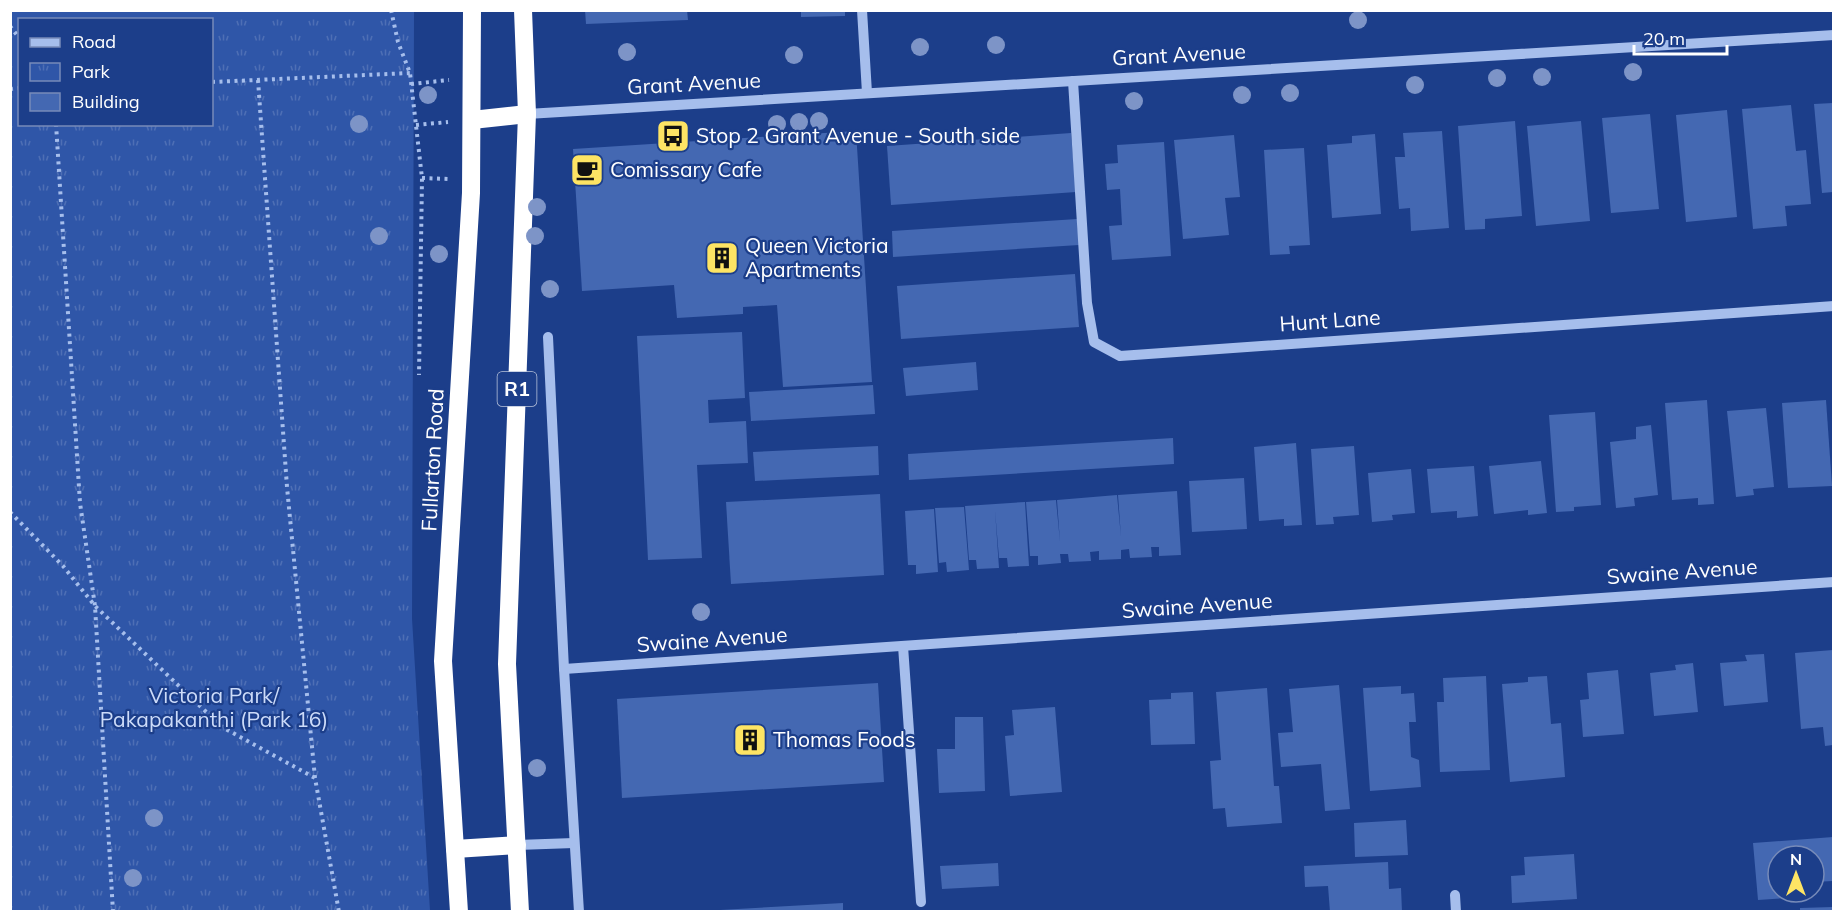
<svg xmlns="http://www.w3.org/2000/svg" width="1844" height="922" font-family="Mulish,sans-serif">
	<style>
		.park { fill: url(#park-tufts); fill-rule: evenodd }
		.building { fill: #4468b2 }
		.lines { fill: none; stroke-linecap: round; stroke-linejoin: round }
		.path { stroke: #a6beec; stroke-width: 4; stroke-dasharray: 3 4.5; stroke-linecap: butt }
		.minor { stroke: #a6beec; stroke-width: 10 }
		.highway { stroke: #fff; stroke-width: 18 }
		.tree { fill: #7d94c7 }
		.labels { text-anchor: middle; stroke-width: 4.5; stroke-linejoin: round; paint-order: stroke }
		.shield { fill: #1c3e8a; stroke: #bbc5dc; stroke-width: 1.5 }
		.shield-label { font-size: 20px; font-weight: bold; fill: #fff }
		.street-label { font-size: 21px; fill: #fff; stroke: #1c3e8a }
		.poi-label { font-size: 21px; fill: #fff; stroke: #1c3e8a; text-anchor: start }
		.park-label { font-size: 21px; fill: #ccdbf9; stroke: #1c3e8a }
	</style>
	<defs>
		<pattern id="park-tufts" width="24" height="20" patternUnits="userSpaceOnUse" patternTransform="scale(1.5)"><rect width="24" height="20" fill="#2f56a8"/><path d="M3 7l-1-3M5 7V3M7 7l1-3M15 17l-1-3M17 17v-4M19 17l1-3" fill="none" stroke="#4e6fb5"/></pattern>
	</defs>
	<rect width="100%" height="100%" fill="#1c3e8a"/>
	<path class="park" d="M10 11H414L412 619 430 911H11ZM20 20H212V124H20Z"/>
	<g class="building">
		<polygon points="585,10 687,10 688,20 586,24"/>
		<polygon points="801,10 845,10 845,16 801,17"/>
		<polygon points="1833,103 1833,192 1822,193 1814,104"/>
		<polygon points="1791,105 1796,151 1806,150 1811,204 1785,206 1787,226 1753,229 1742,109"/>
		<polygon points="1727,110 1737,217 1686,222 1676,115"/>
		<polygon points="1650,114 1659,209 1611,213 1602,118"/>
		<polygon points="1515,121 1522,216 1485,219 1485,229 1465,230 1458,126"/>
		<polygon points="1581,121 1590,221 1536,226 1527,126"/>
		<polygon points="856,131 872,382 783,387 777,305 743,307 743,314 677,318 674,285 582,291 573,149"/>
		<polygon points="1442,131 1449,228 1411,231 1410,208 1399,209 1395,157 1405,157 1403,133"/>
		<polygon points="1071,133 1076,192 891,205 887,146"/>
		<polygon points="1375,134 1381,214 1332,218 1327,145 1352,143 1352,136"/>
		<polygon points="1234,135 1240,197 1225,198 1229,235 1183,239 1174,140"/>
		<polygon points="1164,142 1171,256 1112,260 1109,226 1122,225 1120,189 1107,190 1105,164 1118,163 1117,145"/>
		<polygon points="1304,148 1310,245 1289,246 1290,254 1270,255 1264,150"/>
		<polygon points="1077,219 1079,245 893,257 892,231"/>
		<polygon points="1075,274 1079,327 901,339 897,286"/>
		<polygon points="742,332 745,398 708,400 709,423 746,421 748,463 697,465 702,558 648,560 637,336"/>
		<polygon points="976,362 978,390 906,396 903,368"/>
		<polygon points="873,385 875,414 751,421 749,392"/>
		<polygon points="1707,400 1714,504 1698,505 1698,498 1672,500 1665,403"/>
		<polygon points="1826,400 1832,486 1788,488 1782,403"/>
		<polygon points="1766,408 1774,487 1753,489 1754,495 1736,497 1727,411"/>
		<polygon points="1595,412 1601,505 1574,507 1574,511 1556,512 1549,415"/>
		<polygon points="1651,425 1658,495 1634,498 1635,506 1616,508 1610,442 1636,439 1636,427"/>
		<polygon points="1173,438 1174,464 909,480 908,454"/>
		<polygon points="1296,443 1302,525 1284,526 1284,519 1259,521 1254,447"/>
		<polygon points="878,446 879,475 755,481 753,452"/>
		<polygon points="1354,446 1359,515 1333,517 1334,524 1316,525 1311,449"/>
		<polygon points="1541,461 1547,513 1528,515 1528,510 1494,514 1489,466"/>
		<polygon points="1474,466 1478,516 1457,518 1457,511 1431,513 1427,469"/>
		<polygon points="1411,469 1415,513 1392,515 1393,520 1372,522 1368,473"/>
		<polygon points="1244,478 1247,529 1192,532 1189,481"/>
		<polygon points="1177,491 1181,555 1159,556 1159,547 1151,547 1152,557 1130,558 1129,549 1121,550 1121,559 1099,560 1099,551 1090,552 1091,561 1069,562 1068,554 1060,554 1061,563 1038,565 1038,556 1030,556 1026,502 1056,500 1060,542 1057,500 1117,495 1121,537 1118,495"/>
		<polygon points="880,494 884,575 731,584 726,502"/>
		<polygon points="1025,502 1029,566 1008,567 1007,558 999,558 995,510 999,568 977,569 976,560 969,560 965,506"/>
		<polygon points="964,507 969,570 947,572 946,562 939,563 935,508"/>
		<polygon points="934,509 938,572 916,574 916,565 908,565 905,511"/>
		<polygon points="1833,650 1833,745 1825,746 1823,727 1801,729 1795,653"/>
		<polygon points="1764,654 1768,702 1724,706 1720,663 1747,661 1745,655"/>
		<polygon points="1693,663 1698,712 1654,716 1650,673 1676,670 1675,665"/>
		<polygon points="1618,670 1624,734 1583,737 1580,700 1589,699 1587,673"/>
		<polygon points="1486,676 1490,770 1440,772 1437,702 1444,702 1443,678"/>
		<polygon points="1547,676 1551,724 1561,723 1565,777 1510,782 1502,684 1528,682 1528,677"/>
		<polygon points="878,683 884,782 622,798 617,699"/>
		<polygon points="1339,685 1350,809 1325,811 1321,764 1281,767 1278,733 1293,732 1289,689"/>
		<polygon points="1401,686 1401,694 1414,693 1416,722 1409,722 1411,757 1419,760 1421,787 1370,791 1363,688"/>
		<polygon points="1267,688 1274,786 1279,786 1282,823 1227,827 1225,808 1213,809 1210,761 1221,760 1216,692"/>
		<polygon points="1193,692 1195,744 1151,745 1149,700 1171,699 1171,693"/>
		<polygon points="1055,707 1062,792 1010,796 1005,736 1014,735 1012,710"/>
		<polygon points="955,717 983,717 985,791 939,793 937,749 955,749"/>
		<polygon points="1406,820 1408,855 1355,857 1354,823"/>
		<polygon points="1833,837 1833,881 1814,882 1814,856 1778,856 1778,892 1813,892 1813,896 1758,900 1753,843"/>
		<polygon points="1574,854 1577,899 1512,903 1511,876 1525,875 1524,857"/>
		<polygon points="1388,862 1389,889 1401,888 1402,912 1330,912 1328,886 1305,887 1304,866"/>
		<polygon points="998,863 999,886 942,889 940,866"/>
		<polygon points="843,903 843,912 720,912 720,910"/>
		<polygon points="1833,907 1833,912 1800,912 1800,908"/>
	</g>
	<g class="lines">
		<g class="path">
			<polyline points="391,10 398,42 410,73 422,178 419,375"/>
			<polyline points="10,26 20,39"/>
			<polyline points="258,80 287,487 315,778 339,912"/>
			<polyline points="212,82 410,73"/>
			<polyline points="411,84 449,80"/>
			<polyline points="10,89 20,88"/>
			<polyline points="56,124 80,503 95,606 113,912"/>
			<polyline points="416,125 448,122"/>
			<polyline points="422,178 448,179"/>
			<polyline points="10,512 63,566 95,606 222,727 315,778"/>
		</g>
		<g class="minor">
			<polyline points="862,10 867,93"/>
			<polyline points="1073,81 1087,303 1094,342 1120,356 1834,306"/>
			<polyline points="527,114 1834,35"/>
			<polyline points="548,337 564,669 579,912"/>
			<polyline points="903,646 921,902"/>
			<polyline points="564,669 1834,582"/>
			<polyline points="517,845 574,843"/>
			<polyline points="1455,895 1456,912"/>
		</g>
		<g class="highway">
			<polyline points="472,120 527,114"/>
			<polyline points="455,849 517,845"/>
			<polyline points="459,912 443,661 471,193 472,10"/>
			<polyline points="520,912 507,664 527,114 523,10"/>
		</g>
	</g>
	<g class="tree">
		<circle cx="1358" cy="20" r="9"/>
		<circle cx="996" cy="45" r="9"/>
		<circle cx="920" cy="47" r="9"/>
		<circle cx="627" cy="52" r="9"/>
		<circle cx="794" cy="55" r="9"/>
		<circle cx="1633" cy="72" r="9"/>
		<circle cx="1542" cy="77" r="9"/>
		<circle cx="1497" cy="78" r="9"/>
		<circle cx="1415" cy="85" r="9"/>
		<circle cx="1290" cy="93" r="9"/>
		<circle cx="428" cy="95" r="9"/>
		<circle cx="1242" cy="95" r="9"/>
		<circle cx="1134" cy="101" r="9"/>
		<circle cx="819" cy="121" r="9"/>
		<circle cx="799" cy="122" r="9"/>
		<circle cx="359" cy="124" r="9"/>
		<circle cx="777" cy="124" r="9"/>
		<circle cx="537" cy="207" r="9"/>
		<circle cx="379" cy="236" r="9"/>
		<circle cx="535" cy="236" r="9"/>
		<circle cx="439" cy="254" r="9"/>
		<circle cx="550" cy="289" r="9"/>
		<circle cx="701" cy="612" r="9"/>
		<circle cx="537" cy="768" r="9"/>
		<circle cx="154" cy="818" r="9"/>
		<circle cx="133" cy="878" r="9"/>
	</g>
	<defs>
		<symbol id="bus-square" viewBox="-11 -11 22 22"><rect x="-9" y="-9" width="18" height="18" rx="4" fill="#fde464" stroke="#1c3e8a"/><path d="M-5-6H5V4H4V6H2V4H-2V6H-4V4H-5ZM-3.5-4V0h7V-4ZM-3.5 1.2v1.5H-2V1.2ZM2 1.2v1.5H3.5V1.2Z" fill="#111"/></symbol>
		<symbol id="cafe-square" viewBox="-11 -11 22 22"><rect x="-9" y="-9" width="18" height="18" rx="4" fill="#fde464" stroke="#1c3e8a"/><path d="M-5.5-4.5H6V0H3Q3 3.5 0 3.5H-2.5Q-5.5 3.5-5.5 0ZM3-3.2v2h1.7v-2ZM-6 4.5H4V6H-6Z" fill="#111"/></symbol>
		<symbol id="building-square" viewBox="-11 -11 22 22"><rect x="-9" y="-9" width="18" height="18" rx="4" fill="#fde464" stroke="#1c3e8a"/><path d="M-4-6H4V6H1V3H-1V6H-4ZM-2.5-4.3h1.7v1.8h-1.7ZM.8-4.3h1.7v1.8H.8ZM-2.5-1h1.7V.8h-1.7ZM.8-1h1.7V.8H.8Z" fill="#111"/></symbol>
	</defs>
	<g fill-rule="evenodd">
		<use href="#bus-square" x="654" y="117" width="38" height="38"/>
		<use href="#cafe-square" x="568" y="151" width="38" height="38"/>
		<use href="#building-square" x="703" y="239" width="38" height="38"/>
		<use href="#building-square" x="731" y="721" width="38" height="38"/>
	</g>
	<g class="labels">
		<rect class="shield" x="497.5" y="372" width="39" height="34" rx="4.5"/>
		<g class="shield-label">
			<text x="517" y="396">R1</text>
		</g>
		<g class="street-label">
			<text transform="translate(1179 55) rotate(-3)" y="7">Grant Avenue</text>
			<text transform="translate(694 84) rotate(-3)" y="7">Grant Avenue</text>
			<text transform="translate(1330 321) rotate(-4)" y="7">Hunt Lane</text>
			<text transform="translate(433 460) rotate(-87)" y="7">Fullarton Road</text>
			<text transform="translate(1682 572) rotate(-4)" y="7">Swaine Avenue</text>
			<text transform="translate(1197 606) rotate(-4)" y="7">Swaine Avenue</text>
			<text transform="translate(712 640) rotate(-4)" y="7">Swaine Avenue</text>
		</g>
		<g class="poi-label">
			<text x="696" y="143">Stop 2 Grant Avenue - South side</text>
			<text x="610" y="177">Comissary Cafe</text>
			<text x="745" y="253">Queen Victoria<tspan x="745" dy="24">Apartments</tspan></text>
			<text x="773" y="747">Thomas Foods</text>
		</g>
		<g class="park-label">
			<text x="214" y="703">Victoria Park/<tspan x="214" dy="24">Pakapakanthi (Park 16)</tspan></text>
		</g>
	</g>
	<rect width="1844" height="922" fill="none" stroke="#ffffff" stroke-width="24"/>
	<rect x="18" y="18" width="195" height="108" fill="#1c3e8a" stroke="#778bb9" stroke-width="1.5"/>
	<rect x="30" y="38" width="30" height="9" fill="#a6beec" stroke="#778bb9" stroke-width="1.5"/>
	<text x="72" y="48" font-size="18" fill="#ffffff">Road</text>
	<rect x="30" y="63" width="30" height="18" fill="url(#park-tufts)" stroke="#778bb9" stroke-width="1.5"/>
	<text x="72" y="78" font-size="18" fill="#ffffff">Park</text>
	<rect x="30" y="93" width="30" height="18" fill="#4468b2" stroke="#778bb9" stroke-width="1.5"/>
	<text x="72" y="108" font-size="18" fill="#ffffff">Building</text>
	<g transform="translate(1796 874)"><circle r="28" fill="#1c3e8a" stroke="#778bb9" stroke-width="1.5"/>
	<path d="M0-4.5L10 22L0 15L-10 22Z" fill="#fde464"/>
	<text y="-9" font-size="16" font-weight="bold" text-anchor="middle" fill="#ffffff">N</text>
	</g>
	<path d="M1634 45v9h93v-9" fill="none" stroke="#ffffff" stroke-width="3"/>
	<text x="1643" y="45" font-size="18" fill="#ffffff" stroke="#1c3e8a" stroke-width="4.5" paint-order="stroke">20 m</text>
</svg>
